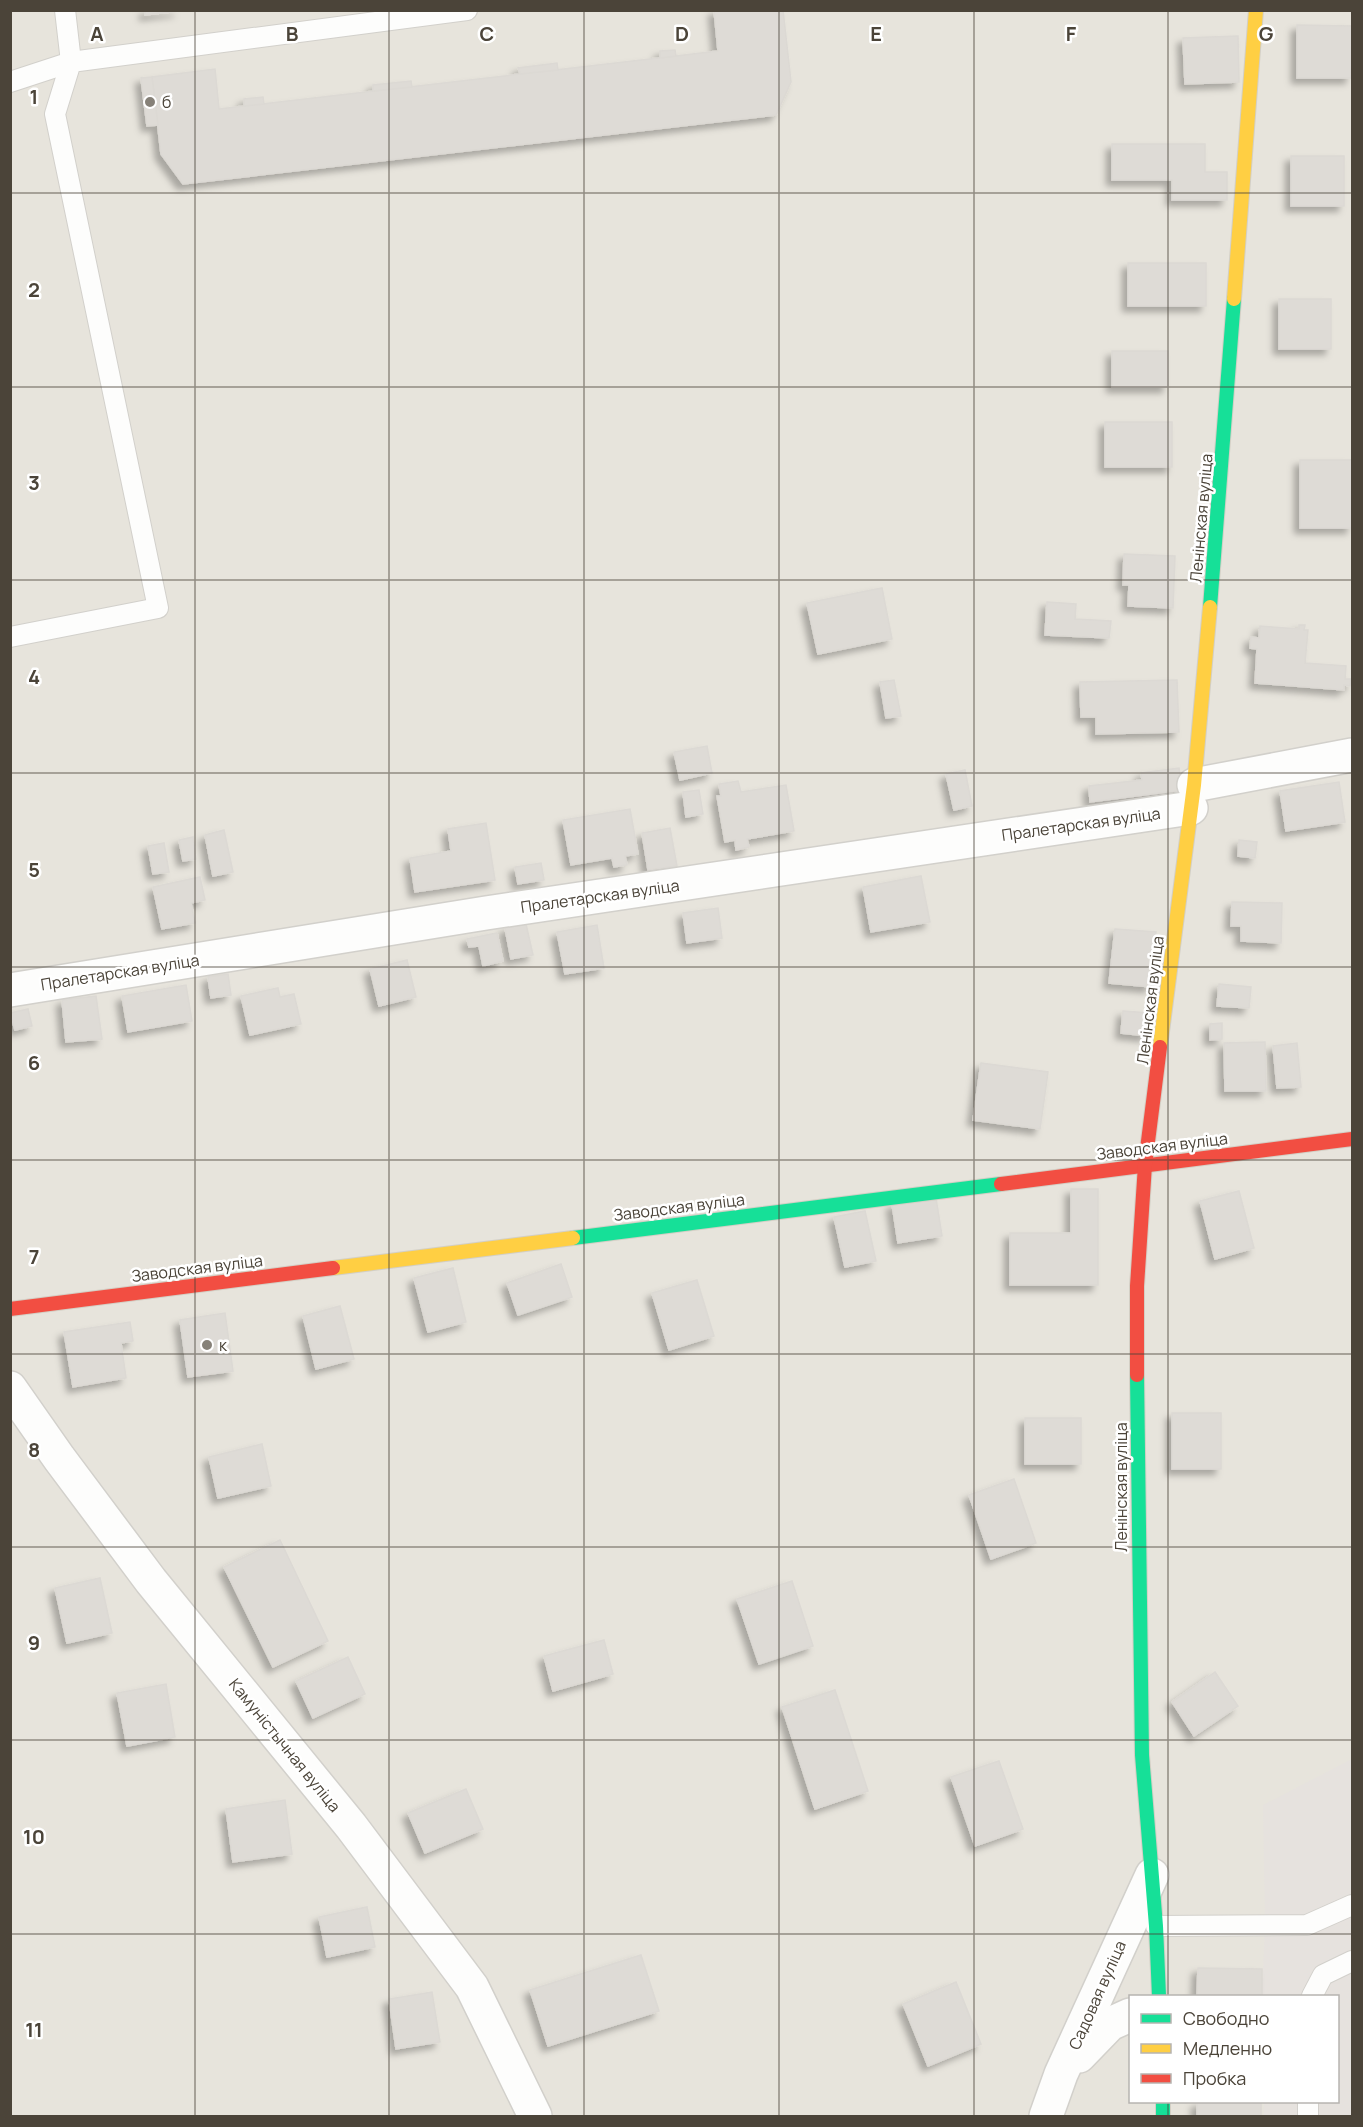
<svg xmlns="http://www.w3.org/2000/svg" width="1363" height="2127" font-family="Manrope,sans-serif">
	<style>
		.residential { fill: #e7e4dc; fill-rule: evenodd }
		.industrial { fill: #e6e2de }
		.building { fill: #dedbd6; stroke: #dcd9d4; stroke-width: 1.5; filter: url(#shadow) }
		.lines { fill: none; stroke-linecap: round; stroke-linejoin: round }
		.lane-casing { stroke: #d2d0cb; stroke-width: 22 }
		.street-casing { stroke: #d2d0cb; stroke-width: 36 }
		.fast-casing { stroke: #d3cfc5; stroke-width: 16 }
		.slow-casing { stroke: #d3cfc5; stroke-width: 16 }
		.jam-casing { stroke: #d3cfc5; stroke-width: 16 }
		.lane { stroke: #fdfdfc; stroke-width: 20 }
		.street { stroke: #fdfdfc; stroke-width: 33 }
		.fast { stroke: #16e098; stroke-width: 14 }
		.slow { stroke: #ffcf43; stroke-width: 14 }
		.jam { stroke: #f24e42; stroke-width: 14 }
		.grid { fill: none; stroke: #4b4439; stroke-width: 1.5; stroke-opacity: 0.55 }
		.poi-dot { fill: #868178; stroke: #fff; stroke-width: 2 }
		.labels { text-anchor: middle; stroke-width: 5; stroke-linejoin: round; paint-order: stroke }
		.poi-label { font-size: 16px; fill: #4b4439; stroke: #fff; text-anchor: start }
		.street-label { font-size: 16px; fill: #4b4439; stroke: #fff }
		.grid-label { font-size: 20px; text-anchor: middle; font-weight: bold; fill: #4b4439; stroke: #fff; stroke-width: 5; stroke-linejoin: round; paint-order: stroke }
	</style>
	<defs>
		<filter id="shadow"><feDropShadow dx="-5.5" dy="5.5" stdDeviation="3" flood-color="#0004"/></filter>
	</defs>
	<rect width="100%" height="100%" fill="#f4f2ee"/>
	<path class="residential" d="M11 11H1352V2116H11ZM1130 1996H1338V2102H1130Z"/>
	<polygon class="industrial" points="1352,1759 1352,2116 1264,2116 1264,2102 1338,2102 1338,1996 1262,1996 1265,1924 1263,1805"/>
	<g class="building">
		<polygon points="145,10 179,10 179,11 145,15"/>
		<polygon points="714,10 783,10 791,82 776,115 183,184 161,154 152,77 215,69 219,109 676,56 718,51"/>
		<polygon points="1297,25 1352,26 1351,78 1297,78"/>
		<polygon points="1238,36 1239,82 1185,84 1183,38"/>
		<polygon points="675,50 676,56 660,58 660,51"/>
		<polygon points="557,63 558,70 520,74 518,68"/>
		<polygon points="152,77 158,125 147,126 141,78"/>
		<polygon points="411,81 412,87 373,91 373,85"/>
		<polygon points="263,97 264,104 244,106 244,99"/>
		<polygon points="1112,144 1205,144 1205,172 1227,172 1227,200 1172,200 1172,180 1112,180"/>
		<rect x="1291" y="156" width="53" height="50"/>
		<rect x="1128" y="263" width="78" height="43"/>
		<rect x="1279" y="299" width="52" height="50"/>
		<rect x="1112" y="351" width="56" height="36"/>
		<rect x="1105" y="422" width="67" height="45"/>
		<rect x="1300" y="460" width="52" height="68"/>
		<polygon points="1124,554 1175,556 1173,608 1128,606 1129,585 1123,585"/>
		<polygon points="882,588 892,639 818,654 807,603"/>
		<polygon points="1047,602 1076,604 1075,619 1111,621 1109,638 1045,635"/>
		<polygon points="1299,625 1305,625 1304,630 1308,630 1305,663 1346,666 1345,679 1351,679 1350,686 1344,685 1344,690 1255,683 1257,649 1250,648 1251,637 1259,638 1260,626 1299,629"/>
		<polygon points="894,680 901,716 886,718 880,682"/>
		<polygon points="1177,680 1179,732 1096,734 1096,717 1081,717 1080,682"/>
		<polygon points="707,746 712,773 680,780 674,752"/>
		<polygon points="1179,768 1182,790 1090,802 1089,786 1142,780 1141,773"/>
		<polygon points="965,770 972,806 954,810 946,774"/>
		<polygon points="738,781 741,792 786,785 794,831 747,839 749,847 736,850 735,840 725,842 717,796 721,796 719,784"/>
		<polygon points="1339,782 1345,822 1286,831 1280,791"/>
		<polygon points="699,790 703,814 686,817 683,792"/>
		<polygon points="630,809 638,854 625,856 627,865 614,867 612,858 571,865 563,820"/>
		<polygon points="486,823 495,880 415,892 410,858 451,851 448,829"/>
		<polygon points="670,828 677,866 648,870 642,833"/>
		<polygon points="224,830 233,872 213,876 205,835"/>
		<polygon points="193,837 196,859 183,861 179,840"/>
		<polygon points="1239,840 1257,842 1255,858 1238,856"/>
		<polygon points="164,843 169,872 153,874 148,846"/>
		<polygon points="541,863 544,880 518,884 515,867"/>
		<polygon points="921,876 930,922 871,932 863,887"/>
		<polygon points="200,877 205,900 191,903 195,923 162,929 153,887"/>
		<polygon points="1232,902 1282,903 1281,943 1241,941 1241,926 1231,926"/>
		<polygon points="718,908 722,938 687,943 683,913"/>
		<polygon points="526,924 533,955 511,959 505,928"/>
		<polygon points="597,925 604,968 565,974 557,932"/>
		<polygon points="1115,929 1156,932 1151,987 1109,983"/>
		<polygon points="497,933 503,961 483,966 479,946 469,947 467,939"/>
		<polygon points="407,960 416,997 379,1006 370,969"/>
		<polygon points="228,974 231,995 211,998 208,977"/>
		<polygon points="1219,984 1251,987 1249,1008 1217,1006"/>
		<polygon points="186,985 192,1021 128,1032 122,996"/>
		<polygon points="278,988 280,997 294,994 301,1024 250,1035 241,996"/>
		<polygon points="96,996 102,1039 66,1042 62,1000"/>
		<polygon points="28,1009 32,1026 15,1030 10,1013"/>
		<polygon points="1123,1011 1149,1013 1147,1036 1121,1033"/>
		<polygon points="1222,1023 1222,1039 1210,1040 1210,1024"/>
		<polygon points="1265,1042 1266,1091 1225,1091 1224,1043"/>
		<polygon points="1297,1043 1301,1087 1277,1088 1273,1046"/>
		<polygon points="981,1063 1048,1072 1040,1129 973,1120"/>
		<polygon points="1071,1189 1098,1189 1098,1285 1010,1285 1010,1233 1071,1233"/>
		<polygon points="1239,1191 1254,1248 1215,1259 1200,1201"/>
		<polygon points="936,1198 942,1236 898,1243 892,1204"/>
		<polygon points="865,1211 876,1261 845,1267 834,1217"/>
		<polygon points="561,1264 572,1297 518,1315 507,1283"/>
		<polygon points="453,1268 466,1322 428,1332 414,1278"/>
		<polygon points="697,1280 714,1336 669,1350 652,1293"/>
		<polygon points="340,1306 354,1359 316,1369 303,1316"/>
		<polygon points="225,1313 233,1371 188,1377 180,1320"/>
		<polygon points="130,1322 133,1341 121,1343 126,1378 73,1387 64,1332"/>
		<rect x="1172" y="1413" width="49" height="56"/>
		<rect x="1025" y="1418" width="56" height="46"/>
		<polygon points="262,1444 271,1486 218,1498 209,1457"/>
		<polygon points="1014,1479 1036,1543 991,1559 969,1495"/>
		<polygon points="280,1540 328,1641 273,1667 224,1567"/>
		<polygon points="100,1578 112,1633 67,1643 55,1588"/>
		<polygon points="792,1581 813,1646 759,1664 737,1599"/>
		<polygon points="604,1640 613,1674 553,1691 544,1656"/>
		<polygon points="348,1657 365,1694 313,1718 296,1681"/>
		<polygon points="1215,1672 1238,1706 1194,1736 1172,1702"/>
		<polygon points="166,1684 175,1737 127,1746 117,1693"/>
		<polygon points="835,1690 868,1791 815,1809 782,1707"/>
		<polygon points="999,1761 1023,1829 975,1846 951,1777"/>
		<polygon points="466,1789 483,1829 425,1853 408,1813"/>
		<polygon points="285,1800 292,1854 233,1862 226,1809"/>
		<polygon points="367,1907 375,1947 327,1957 319,1917"/>
		<polygon points="641,1955 659,2011 548,2046 530,1990"/>
		<polygon points="1198,1968 1262,1969 1262,1996 1197,1996"/>
		<polygon points="956,1982 981,2044 928,2066 903,2004"/>
		<polygon points="432,1992 440,2042 396,2049 389,1999"/>
		<rect x="1197" y="2102" width="64" height="14"/>
	</g>
	<g class="lines">
		<defs>
			<g id="lane">
				<polyline points="10,82 71,62 65,10"/>
				<polyline points="10,637 158,608 55,114 71,62 467,10"/>
				<polyline points="1156,1926 1307,1925 1352,1905"/>
				<polyline points="1312,1996 1323,1975 1352,1961"/>
				<polyline points="1308,2102 1308,2116"/>
			</g>
			<g id="street">
				<polyline points="1194,785 1352,755"/>
				<polyline points="10,990 486,913 1191,808"/>
				<polyline points="10,1388 59,1458 151,1581 351,1826 472,1987 535,2116"/>
				<polyline points="1079,2056 1110,2024 1130,2015"/>
				<polyline points="1046,2116 1061,2074 1152,1875"/>
			</g>
			<g id="fast">
				<polyline points="1210,607 1234,299"/>
				<polyline points="573,1238 1001,1184"/>
				<polyline points="1137,1375 1142,1755 1156,1926 1159,1996"/>
				<polyline points="1163,2102 1163,2116"/>
			</g>
			<g id="slow">
				<polyline points="1234,299 1256,10"/>
				<polyline points="1160,1047 1194,785 1210,607"/>
				<polyline points="333,1268 573,1238"/>
			</g>
			<g id="jam">
				<polyline points="1001,1184 1352,1139"/>
				<polyline points="10,1309 333,1268"/>
				<polyline points="1137,1375 1137,1286 1145,1165 1160,1047"/>
			</g>
		</defs>
		<use href="#lane" class="lane-casing"/>
		<use href="#street" class="street-casing"/>
		<use href="#fast" class="fast-casing"/>
		<use href="#slow" class="slow-casing"/>
		<use href="#jam" class="jam-casing"/>
		<use href="#lane" class="lane"/>
		<use href="#street" class="street"/>
		<use href="#fast" class="fast"/>
		<use href="#slow" class="slow"/>
		<use href="#jam" class="jam"/>
	</g>
	<path class="grid" d="M195 10V2116M389 10V2116M584 10V2116M779 10V2116M974 10V2116M1168 10V1996M10 193H1352M10 387H1352M10 580H1352M10 773H1352M10 967H1352M10 1160H1352M10 1354H1352M10 1547H1352M10 1740H1352M10 1934H1352M1168 2102V2116"/>
	<g class="poi-dot">
		<circle cx="150" cy="102" r="6"/>
		<circle cx="207" cy="1345" r="6"/>
	</g>
	<g class="labels">
		<g class="poi-label">
			<text x="162" y="108">б</text>
			<text x="219" y="1351">к</text>
		</g>
		<g class="street-label">
			<text transform="translate(1201 518) rotate(-85)" y="6">Ленінская вуліца</text>
			<text transform="translate(1081 824) rotate(-8)" y="6">Пралетарская вуліца</text>
			<text transform="translate(600 896) rotate(-8)" y="6">Пралетарская вуліца</text>
			<text transform="translate(120 972) rotate(-9)" y="6">Пралетарская вуліца</text>
			<text transform="translate(1150 1000) rotate(-83)" y="6">Ленінская вуліца</text>
			<text transform="translate(1162 1146) rotate(-7)" y="6">Заводская вуліца</text>
			<text transform="translate(679 1207) rotate(-7)" y="6">Заводская вуліца</text>
			<text transform="translate(197 1268) rotate(-7)" y="6">Заводская вуліца</text>
			<text transform="translate(1121 1487) rotate(-90)" y="6">Ленінская вуліца</text>
			<text transform="translate(285 1745) rotate(51)" y="6">Камуністычная вуліца</text>
			<text transform="translate(1097 1995) rotate(-66)" y="6">Садовая вуліца</text>
		</g>
	</g>
	<g class="grid-label">
		<text x="97" y="41">A</text>
		<text x="292" y="41">B</text>
		<text x="487" y="41">C</text>
		<text x="682" y="41">D</text>
		<text x="876" y="41">E</text>
		<text x="1071" y="41">F</text>
		<text x="1266" y="41">G</text>
		<text x="34" y="104">1</text>
		<text x="34" y="297">2</text>
		<text x="34" y="490">3</text>
		<text x="34" y="684">4</text>
		<text x="34" y="877">5</text>
		<text x="34" y="1070">6</text>
		<text x="34" y="1264">7</text>
		<text x="34" y="1457">8</text>
		<text x="34" y="1650">9</text>
		<text x="34" y="1844">10</text>
		<text x="34" y="2037">11</text>
	</g>
	<rect width="1363" height="2127" fill="none" stroke="#4b4439" stroke-width="24"/>
	<rect x="1129" y="1995" width="210" height="108" fill="#ffffff" stroke="#b7b4b0" stroke-width="1.5"/>
	<rect x="1141" y="2014" width="30" height="9" fill="#16e098" stroke="#b7b4b0" stroke-width="1.5"/>
	<text x="1183" y="2025" font-size="18" fill="#4b4439">Свободно</text>
	<rect x="1141" y="2044" width="30" height="9" fill="#ffcf43" stroke="#b7b4b0" stroke-width="1.5"/>
	<text x="1183" y="2055" font-size="18" fill="#4b4439">Медленно</text>
	<rect x="1141" y="2074" width="30" height="9" fill="#f24e42" stroke="#b7b4b0" stroke-width="1.5"/>
	<text x="1183" y="2085" font-size="18" fill="#4b4439">Пробка</text>
</svg>
